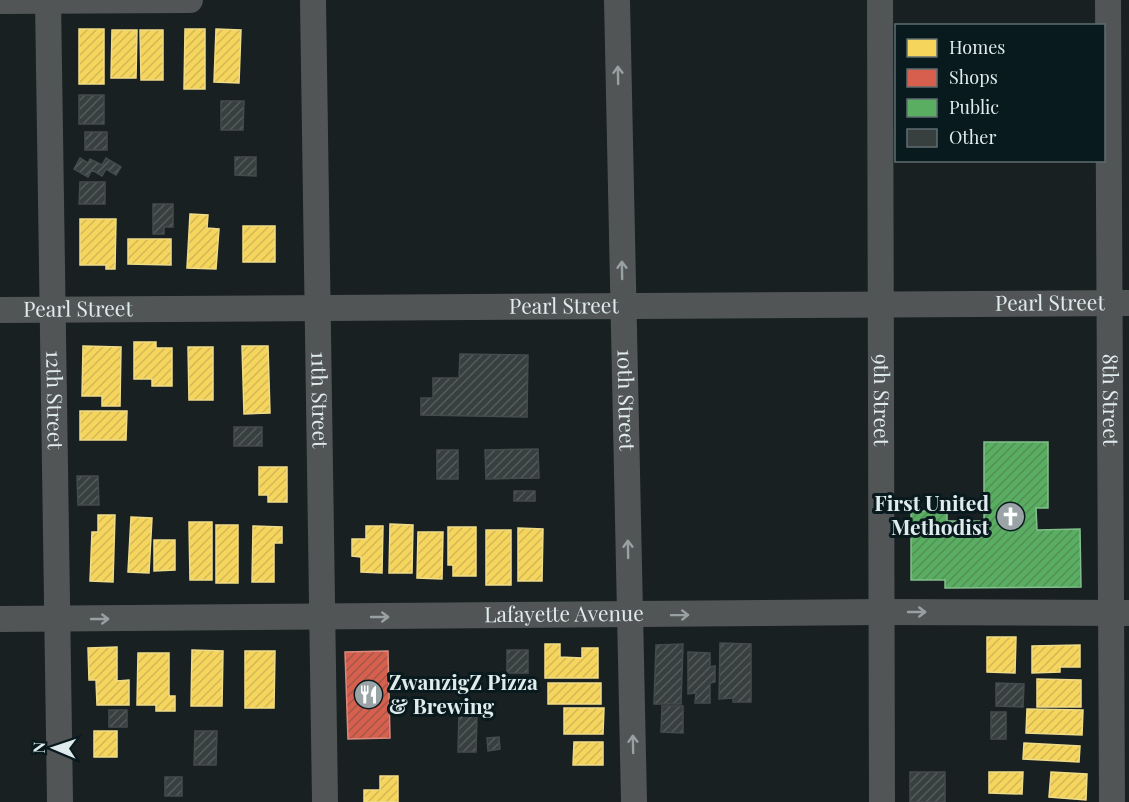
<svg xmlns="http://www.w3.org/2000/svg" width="1129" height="802" font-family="'Playfair Display',serif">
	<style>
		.homes { fill: url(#homes-hatch); stroke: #efdc88; stroke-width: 1.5 }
		.shops { fill: url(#shops-hatch); stroke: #d98a7d; stroke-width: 1.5 }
		.public { fill: url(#public-hatch); stroke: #82c08b; stroke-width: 1.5 }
		.building { fill: url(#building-hatch); stroke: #444b4c; stroke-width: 1.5 }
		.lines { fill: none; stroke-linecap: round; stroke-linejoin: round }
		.minor { stroke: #525556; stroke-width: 26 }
		.oneway { stroke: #99a0a2 }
		.labels { text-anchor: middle; stroke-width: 6; stroke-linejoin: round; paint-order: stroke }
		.street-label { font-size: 21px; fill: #e0ebed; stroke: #091a1e }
		.poi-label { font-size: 21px; font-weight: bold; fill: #e0ebed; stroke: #091a1e; text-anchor: end }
	</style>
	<defs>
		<pattern id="homes-hatch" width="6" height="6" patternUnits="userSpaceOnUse" patternTransform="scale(1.5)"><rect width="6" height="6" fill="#f6d55c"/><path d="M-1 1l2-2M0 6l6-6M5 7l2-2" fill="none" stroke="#d2b858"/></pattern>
		<pattern id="shops-hatch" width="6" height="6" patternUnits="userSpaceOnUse" patternTransform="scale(1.5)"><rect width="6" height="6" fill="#d6604d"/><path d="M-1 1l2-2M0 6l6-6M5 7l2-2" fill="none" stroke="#a3574b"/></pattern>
		<pattern id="public-hatch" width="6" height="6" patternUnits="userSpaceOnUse" patternTransform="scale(1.5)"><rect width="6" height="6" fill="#5aae61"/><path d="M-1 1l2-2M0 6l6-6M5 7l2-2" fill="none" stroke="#538f59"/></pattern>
		<pattern id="building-hatch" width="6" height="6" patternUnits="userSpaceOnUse" patternTransform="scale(1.5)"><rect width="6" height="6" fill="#383f3f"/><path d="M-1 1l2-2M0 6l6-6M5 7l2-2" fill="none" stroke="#545b5b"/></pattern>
	</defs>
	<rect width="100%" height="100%" fill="#182022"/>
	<g class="homes">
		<rect x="79" y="29" width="25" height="55"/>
		<polygon points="185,29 205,29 205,89 184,89"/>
		<polygon points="216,29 241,30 239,83 214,82"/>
		<polygon points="112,30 137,30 136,78 111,78"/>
		<polygon points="140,30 163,30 163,80 141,80"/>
		<polygon points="190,214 208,215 207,228 219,229 216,269 187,268"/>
		<polygon points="80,219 116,219 115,269 106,269 106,265 80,265"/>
		<rect x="243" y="226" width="32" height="36"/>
		<polygon points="128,239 171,239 171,265 128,264"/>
		<polygon points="134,342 156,342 156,348 172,348 172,386 152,386 152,379 134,379"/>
		<polygon points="83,346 121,347 120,406 102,406 102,396 82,396"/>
		<polygon points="242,346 268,346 270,413 244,414"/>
		<polygon points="188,347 213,347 213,400 189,400"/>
		<polygon points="80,411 127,411 126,440 80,440"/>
		<polygon points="259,467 287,467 287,502 268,502 268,495 259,495"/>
		<polygon points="98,515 115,515 113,582 90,581 92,532 98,532"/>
		<polygon points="131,517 152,518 149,573 128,572"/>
		<polygon points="189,522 212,522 212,580 190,580"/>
		<polygon points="390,524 413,525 412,573 389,573"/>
		<rect x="216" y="525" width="22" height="58"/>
		<polygon points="253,526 282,527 282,543 274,543 274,582 252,582"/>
		<polygon points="366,526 383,526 382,573 361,572 361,557 352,556 352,539 366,539"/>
		<polygon points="448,527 476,527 476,576 453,576 453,565 448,565"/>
		<polygon points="518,528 543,529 542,581 518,581"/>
		<rect x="486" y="530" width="25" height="55"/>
		<polygon points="418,532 443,532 442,579 417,578"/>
		<polygon points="154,540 175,540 175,570 154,571"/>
		<polygon points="987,637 1016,637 1015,673 987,672"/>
		<polygon points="545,644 560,644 560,657 582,658 582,648 598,648 598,678 545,678"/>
		<polygon points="1080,645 1080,667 1060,667 1060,672 1032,673 1032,646"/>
		<polygon points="117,647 117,681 129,680 129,705 97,705 96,680 89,680 88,648"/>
		<polygon points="192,650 223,651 222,706 191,706"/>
		<polygon points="245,651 275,651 274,708 245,708"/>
		<polygon points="138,653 169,653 169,696 175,696 175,711 156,711 156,705 137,705"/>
		<polygon points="1037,679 1081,680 1081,707 1037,707"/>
		<rect x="548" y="683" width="53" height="21"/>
		<polygon points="564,708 604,708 603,734 564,734"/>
		<polygon points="1027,709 1083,710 1082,735 1026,733"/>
		<rect x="94" y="731" width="23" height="26"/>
		<polygon points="574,742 603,742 603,765 573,765"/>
		<polygon points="1024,743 1080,746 1079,762 1023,759"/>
		<polygon points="989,772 1023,772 1022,794 989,793"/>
		<polygon points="1051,772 1087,774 1086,800 1049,797"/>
		<polygon points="380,776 398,776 398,802 364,802 364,790 380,790"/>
	</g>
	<polygon class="shops" points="388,651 390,738 348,739 345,652"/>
	<polygon class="public" points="984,442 1048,442 1048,508 1036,508 1037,530 1080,529 1081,587 945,588 945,580 911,580 911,511 947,511 947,521 984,521"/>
	<g class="building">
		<rect x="79" y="95" width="25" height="29"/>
		<polygon points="221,101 244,101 243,130 221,130"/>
		<rect x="85" y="132" width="22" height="18"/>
		<polygon points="235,157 256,157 256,176 235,175"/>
		<polygon points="80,158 88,163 90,159 102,165 106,158 121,167 116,175 106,169 102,176 92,170 88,177 74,169"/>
		<polygon points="80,182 105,182 105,204 79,204"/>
		<polygon points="153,204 173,204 173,227 164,227 164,234 153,234"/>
		<polygon points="460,354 528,355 527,417 421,415 421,398 433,398 433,378 459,378"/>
		<rect x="234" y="427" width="28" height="19"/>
		<polygon points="538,449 539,478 486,479 485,450"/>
		<rect x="437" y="450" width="21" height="29"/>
		<polygon points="77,476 98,476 99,505 78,505"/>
		<rect x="514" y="491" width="21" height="10"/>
		<polygon points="720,643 751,644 751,702 733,702 733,698 719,699"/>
		<polygon points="683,644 681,704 654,704 656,645"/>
		<rect x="507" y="650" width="21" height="23"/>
		<polygon points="688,652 710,653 710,667 715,666 715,682 710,683 710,703 695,703 696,693 688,694"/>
		<polygon points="996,683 1024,684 1023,707 996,706"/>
		<polygon points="662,706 683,706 683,733 661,732"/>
		<rect x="109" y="710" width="18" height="17"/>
		<polygon points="459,712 477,713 476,752 458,752"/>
		<rect x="991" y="712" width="15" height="27"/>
		<polygon points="195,731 217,731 216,765 194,765"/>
		<polygon points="499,737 500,749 488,751 487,738"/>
		<rect x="910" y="772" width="35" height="30"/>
		<rect x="165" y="777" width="17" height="19"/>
	</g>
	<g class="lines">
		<g class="minor">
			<path id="s1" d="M48 0 60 802"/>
			<path id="s2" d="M313 0 325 802"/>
			<path id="s3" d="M617 0 634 802"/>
			<path id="s4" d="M880 0 882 802"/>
			<path id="s5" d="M1108 0 1112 802"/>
			<polyline points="0,1 190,0"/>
			<path id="s6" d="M0 310 1129 303"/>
			<path id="s7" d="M0 619 882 612 1129 613"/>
		</g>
	</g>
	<defs><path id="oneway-shaft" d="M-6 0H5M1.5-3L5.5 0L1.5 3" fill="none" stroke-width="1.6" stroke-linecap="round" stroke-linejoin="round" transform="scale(1.5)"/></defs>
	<g class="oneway">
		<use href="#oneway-shaft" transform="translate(618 75) rotate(-91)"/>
		<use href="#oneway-shaft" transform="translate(622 270) rotate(-91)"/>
		<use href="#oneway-shaft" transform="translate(628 549) rotate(-91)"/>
		<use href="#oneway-shaft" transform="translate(917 612)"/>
		<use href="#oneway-shaft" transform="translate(680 615) rotate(-1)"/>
		<use href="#oneway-shaft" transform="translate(380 617)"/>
		<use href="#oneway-shaft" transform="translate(100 619)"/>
		<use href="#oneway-shaft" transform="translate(633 744) rotate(-91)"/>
	</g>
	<defs>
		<symbol id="church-disc" viewBox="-11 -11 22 22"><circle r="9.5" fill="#9aa4a6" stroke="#091a1e"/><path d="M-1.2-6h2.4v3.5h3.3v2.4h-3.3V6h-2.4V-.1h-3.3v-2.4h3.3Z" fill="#fff"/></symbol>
		<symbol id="restaurant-disc" viewBox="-11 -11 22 22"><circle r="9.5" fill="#9aa4a6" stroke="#091a1e"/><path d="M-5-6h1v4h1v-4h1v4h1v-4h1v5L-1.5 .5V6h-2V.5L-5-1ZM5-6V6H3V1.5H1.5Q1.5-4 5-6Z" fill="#fff"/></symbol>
	</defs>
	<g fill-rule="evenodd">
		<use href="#church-disc" x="994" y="500" width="33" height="33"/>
		<use href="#restaurant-disc" x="352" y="678" width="33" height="33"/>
	</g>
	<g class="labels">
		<g class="street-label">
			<text dy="7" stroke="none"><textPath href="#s6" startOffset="1050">Pearl Street</textPath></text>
			<text dy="7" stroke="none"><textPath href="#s6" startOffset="564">Pearl Street</textPath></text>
			<text dy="7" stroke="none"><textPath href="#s6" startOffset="78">Pearl Street</textPath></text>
			<text dy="7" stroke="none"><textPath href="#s1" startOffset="400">12th Street</textPath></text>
			<text dy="7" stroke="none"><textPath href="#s2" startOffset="400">11th Street</textPath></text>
			<text dy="7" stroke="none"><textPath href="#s3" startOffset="400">10th Street</textPath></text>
			<text dy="7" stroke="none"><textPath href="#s4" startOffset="400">9th Street</textPath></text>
			<text dy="7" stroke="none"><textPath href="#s5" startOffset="400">8th Street</textPath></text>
			<text dy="7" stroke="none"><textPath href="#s7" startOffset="564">Lafayette Avenue</textPath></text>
		</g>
		<g class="poi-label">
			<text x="989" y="511">First United<tspan x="989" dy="24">Methodist</tspan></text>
			<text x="389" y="690" text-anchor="start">ZwanzigZ Pizza<tspan x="389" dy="24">&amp; Brewing</tspan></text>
		</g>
	</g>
	<rect x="895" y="24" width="210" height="138" fill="#091a1e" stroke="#5f6e71" stroke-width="1.5"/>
	<rect x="907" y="39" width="30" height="18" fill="#f6d55c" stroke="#5f6e71" stroke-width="1.5"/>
	<text x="949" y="54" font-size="18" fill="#e0ebed">Homes</text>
	<rect x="907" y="69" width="30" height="18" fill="#d6604d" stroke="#5f6e71" stroke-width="1.5"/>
	<text x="949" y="84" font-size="18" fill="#e0ebed">Shops</text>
	<rect x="907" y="99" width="30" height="18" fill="#5aae61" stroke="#5f6e71" stroke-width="1.5"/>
	<text x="949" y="114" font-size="18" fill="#e0ebed">Public</text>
	<rect x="907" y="129" width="30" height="18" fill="#383f3f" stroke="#5f6e71" stroke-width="1.5"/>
	<text x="949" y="144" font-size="18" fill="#e0ebed">Other</text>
	<g transform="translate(54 748) rotate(272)" stroke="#091a1e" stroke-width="4.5" paint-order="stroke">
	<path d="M0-4.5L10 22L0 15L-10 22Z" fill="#e0ebed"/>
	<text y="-9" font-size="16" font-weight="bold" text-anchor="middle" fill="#e0ebed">N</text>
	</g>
</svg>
